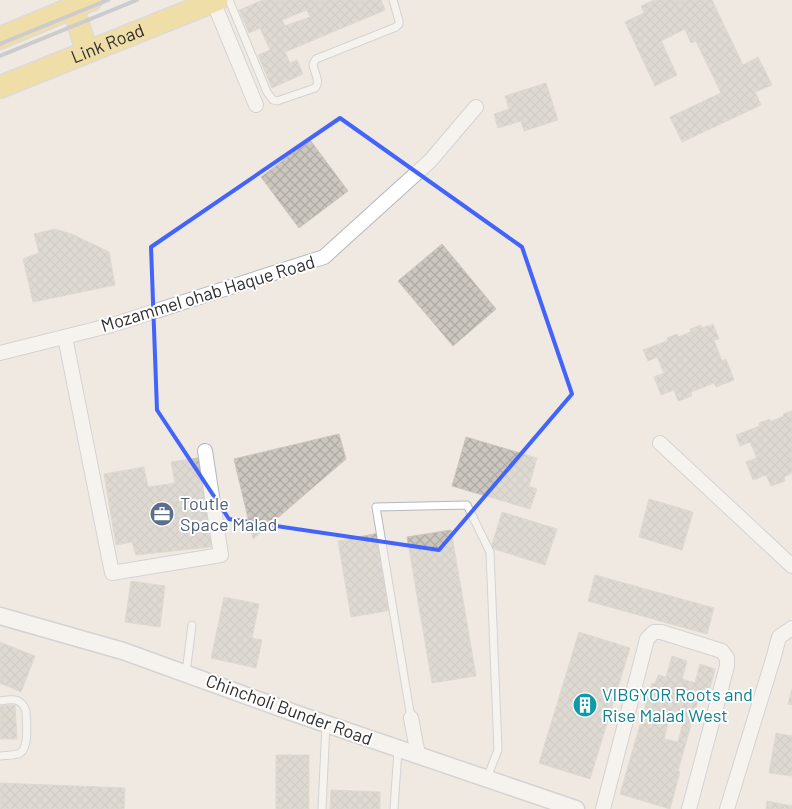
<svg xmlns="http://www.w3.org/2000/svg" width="792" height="809" font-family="Barlow,sans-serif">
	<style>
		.building { fill: url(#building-cross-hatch); stroke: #cbc5ba; fill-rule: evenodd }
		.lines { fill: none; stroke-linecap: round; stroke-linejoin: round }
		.service-casing { stroke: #b4b7c1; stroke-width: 9 }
		.minor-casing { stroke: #b4b7c1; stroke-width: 16 }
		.tertiary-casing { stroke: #b4b7c1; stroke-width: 19 }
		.primary-casing { stroke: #c9c9c9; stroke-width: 24 }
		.service { stroke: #fff; stroke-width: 7 }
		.minor { stroke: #fff; stroke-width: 14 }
		.tertiary { stroke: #fff; stroke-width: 16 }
		.primary { stroke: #f2d163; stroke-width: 21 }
		.rail { stroke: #a3a6b8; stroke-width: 4 }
		.marked { fill: none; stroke: #4264fb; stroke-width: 4; stroke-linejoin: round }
		.labels { text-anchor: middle; stroke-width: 4; stroke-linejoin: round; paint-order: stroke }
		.street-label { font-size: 18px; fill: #2e2e2e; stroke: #fff }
		.service-label { font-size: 18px; fill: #4e5e75; stroke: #fff; text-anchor: start }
		.culture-label { font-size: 18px; fill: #0d838f; stroke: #fff; text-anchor: start }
	</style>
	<defs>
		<pattern id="building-cross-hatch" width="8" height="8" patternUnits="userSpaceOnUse" patternTransform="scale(1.25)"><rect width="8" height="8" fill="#cbc7bf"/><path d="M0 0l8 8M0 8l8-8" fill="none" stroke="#afaba4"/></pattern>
	</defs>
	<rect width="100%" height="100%" fill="#efe9e1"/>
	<g class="building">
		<path d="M263 0H381L385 10 285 52 290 63 297 60 303 74 272 88 258 55 270 50 260 28 249 33 239 10ZM307 10 310 17 285 26 282 20Z"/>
		<polygon points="654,0 712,0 743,65 758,57 772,85 755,92 761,105 682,142 670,117 721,93 696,41 691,43 685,29 661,41 677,75 655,86 625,22 644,13 641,6"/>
		<polygon points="546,83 558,120 524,131 521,121 498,128 494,114 509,109 505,96"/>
		<polygon points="310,140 348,191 299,228 261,177"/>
		<polygon points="55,229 74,235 109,252 115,285 33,302 23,259 39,253 34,234"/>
		<polygon points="442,244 496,309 453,346 398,281"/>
		<polygon points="713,324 719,339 714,340 722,361 726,359 734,380 716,387 714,383 691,392 692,396 678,401 674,390 661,395 654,377 664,373 657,357 648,361 643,350 667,341 667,338 677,334 678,337 691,332 690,329 701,325 702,328"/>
		<polygon points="792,411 792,473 784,477 785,481 771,486 766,475 753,480 746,462 757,458 750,442 740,446 736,435 760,426 759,423 770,419 770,422 784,416 783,414"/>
		<polygon points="339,434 346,459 253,539 234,459"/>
		<polygon points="466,437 537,458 529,486 537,489 530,509 452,486"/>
		<polygon points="204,457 219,546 136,555 132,542 116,545 104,474 144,467 148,487 175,483 171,462"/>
		<polygon points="649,499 693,512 682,550 639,537"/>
		<polygon points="502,512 557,529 545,565 491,548"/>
		<polygon points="451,530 476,676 432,683 407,537"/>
		<polygon points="379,533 392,610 351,617 338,541"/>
		<polygon points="595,575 714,608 707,634 588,601"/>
		<polygon points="131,581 165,586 160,627 125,622"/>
		<polygon points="224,597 259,604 252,638 262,640 256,668 211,658"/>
		<polygon points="579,632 630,648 590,779 539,763"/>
		<polygon points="0,642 35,656 21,692 0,683"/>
		<path d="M672 656 687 661 682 679 695 683 700 664 715 669 707 699 699 697 678 771 680 772 670 809 620 794 652 683 655 684 658 675 666 677ZM669 719 683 723 678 742 664 739Z"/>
		<polygon points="792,689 792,705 788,704"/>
		<polygon points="15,705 17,739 0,739 0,706"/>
		<polygon points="776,733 792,736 792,776 769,773"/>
		<rect x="276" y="755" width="33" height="54"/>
		<polygon points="0,783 125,788 124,809 0,809"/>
		<polygon points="331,790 380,792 380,809 330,809"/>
		<polygon points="767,801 792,806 792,809 766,809"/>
	</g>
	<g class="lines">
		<defs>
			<g id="service">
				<path d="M229 0 267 92 273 100 277 101 315 88C321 81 314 73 313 64L316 59 396 27 399 24V21L393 0"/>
				<polyline points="186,673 192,625"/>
				<path d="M0 701C12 699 21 697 26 711 26 721 30 747 20 753 14 756 6 755 0 756"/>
				<polyline points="411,718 376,507 467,505 490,552 498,750 487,778"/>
				<polyline points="322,809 326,724"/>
				<polyline points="394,809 398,750"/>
			</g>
			<g id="minor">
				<polyline points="213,1 256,105"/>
				<polyline points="65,337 112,573 221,555 205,451"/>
				<polyline points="0,353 112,325 324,257 430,161 476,107"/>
				<polyline points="660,443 792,566"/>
				<polyline points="411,718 418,755"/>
				<polyline points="603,809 647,639 654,632 661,632 722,651 727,658 727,666 689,809"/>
				<polyline points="727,809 774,656 779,637 792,628"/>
			</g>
			<polyline id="tertiary" points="0,616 123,651 297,714 576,809"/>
			<g id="primary">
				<polyline points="73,7 87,52"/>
				<polyline points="0,38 91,0"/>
				<path id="s1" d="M0 87 217 0"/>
			</g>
		</defs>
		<use href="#service" class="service-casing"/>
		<use href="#minor" class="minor-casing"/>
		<use href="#tertiary" class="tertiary-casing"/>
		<use href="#primary" class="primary-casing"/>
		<use href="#service" class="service"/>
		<use href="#minor" class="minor"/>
		<use href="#tertiary" class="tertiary"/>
		<use href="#primary" class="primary"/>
		<g class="rail">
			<polyline points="0,44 108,0"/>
			<polyline points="0,56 137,0"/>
		</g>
	</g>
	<path d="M0 0H792V809H0ZM340 118 522 247 572 394 439 550 229 519 157 410 151 247Z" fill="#efe9e1" fill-opacity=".55" fill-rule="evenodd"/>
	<path class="marked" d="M340 118 522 247 572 394 439 550 229 519 157 410 151 247Z"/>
	<defs>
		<symbol id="office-disc" viewBox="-11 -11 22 22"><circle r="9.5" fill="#5c6f8a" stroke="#fff"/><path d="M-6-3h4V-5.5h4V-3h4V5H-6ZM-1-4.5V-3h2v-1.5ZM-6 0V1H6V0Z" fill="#fff"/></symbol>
		<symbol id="building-disc" viewBox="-11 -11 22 22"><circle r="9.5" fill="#0f9aa8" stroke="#fff"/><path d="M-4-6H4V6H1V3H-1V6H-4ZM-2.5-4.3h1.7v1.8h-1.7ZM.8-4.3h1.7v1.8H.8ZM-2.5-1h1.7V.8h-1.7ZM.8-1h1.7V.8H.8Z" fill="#fff"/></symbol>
	</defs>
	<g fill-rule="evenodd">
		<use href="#office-disc" x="148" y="500" width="28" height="28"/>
		<use href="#building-disc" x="571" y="691" width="28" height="28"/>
	</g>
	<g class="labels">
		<g class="street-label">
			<text dy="6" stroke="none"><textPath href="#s1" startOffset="116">Link Road</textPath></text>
			<text transform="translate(208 294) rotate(-17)" y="6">Mozammel ohab Haque Road</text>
			<text transform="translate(289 710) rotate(20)" y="6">Chincholi Bunder Road</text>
		</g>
		<g class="service-label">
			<text x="180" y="510">Toutle<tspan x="180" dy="21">Space Malad</tspan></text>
		</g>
		<g class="culture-label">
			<text x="602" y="701">VIBGYOR Roots and<tspan x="602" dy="21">Rise Malad West</tspan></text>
		</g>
	</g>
</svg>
